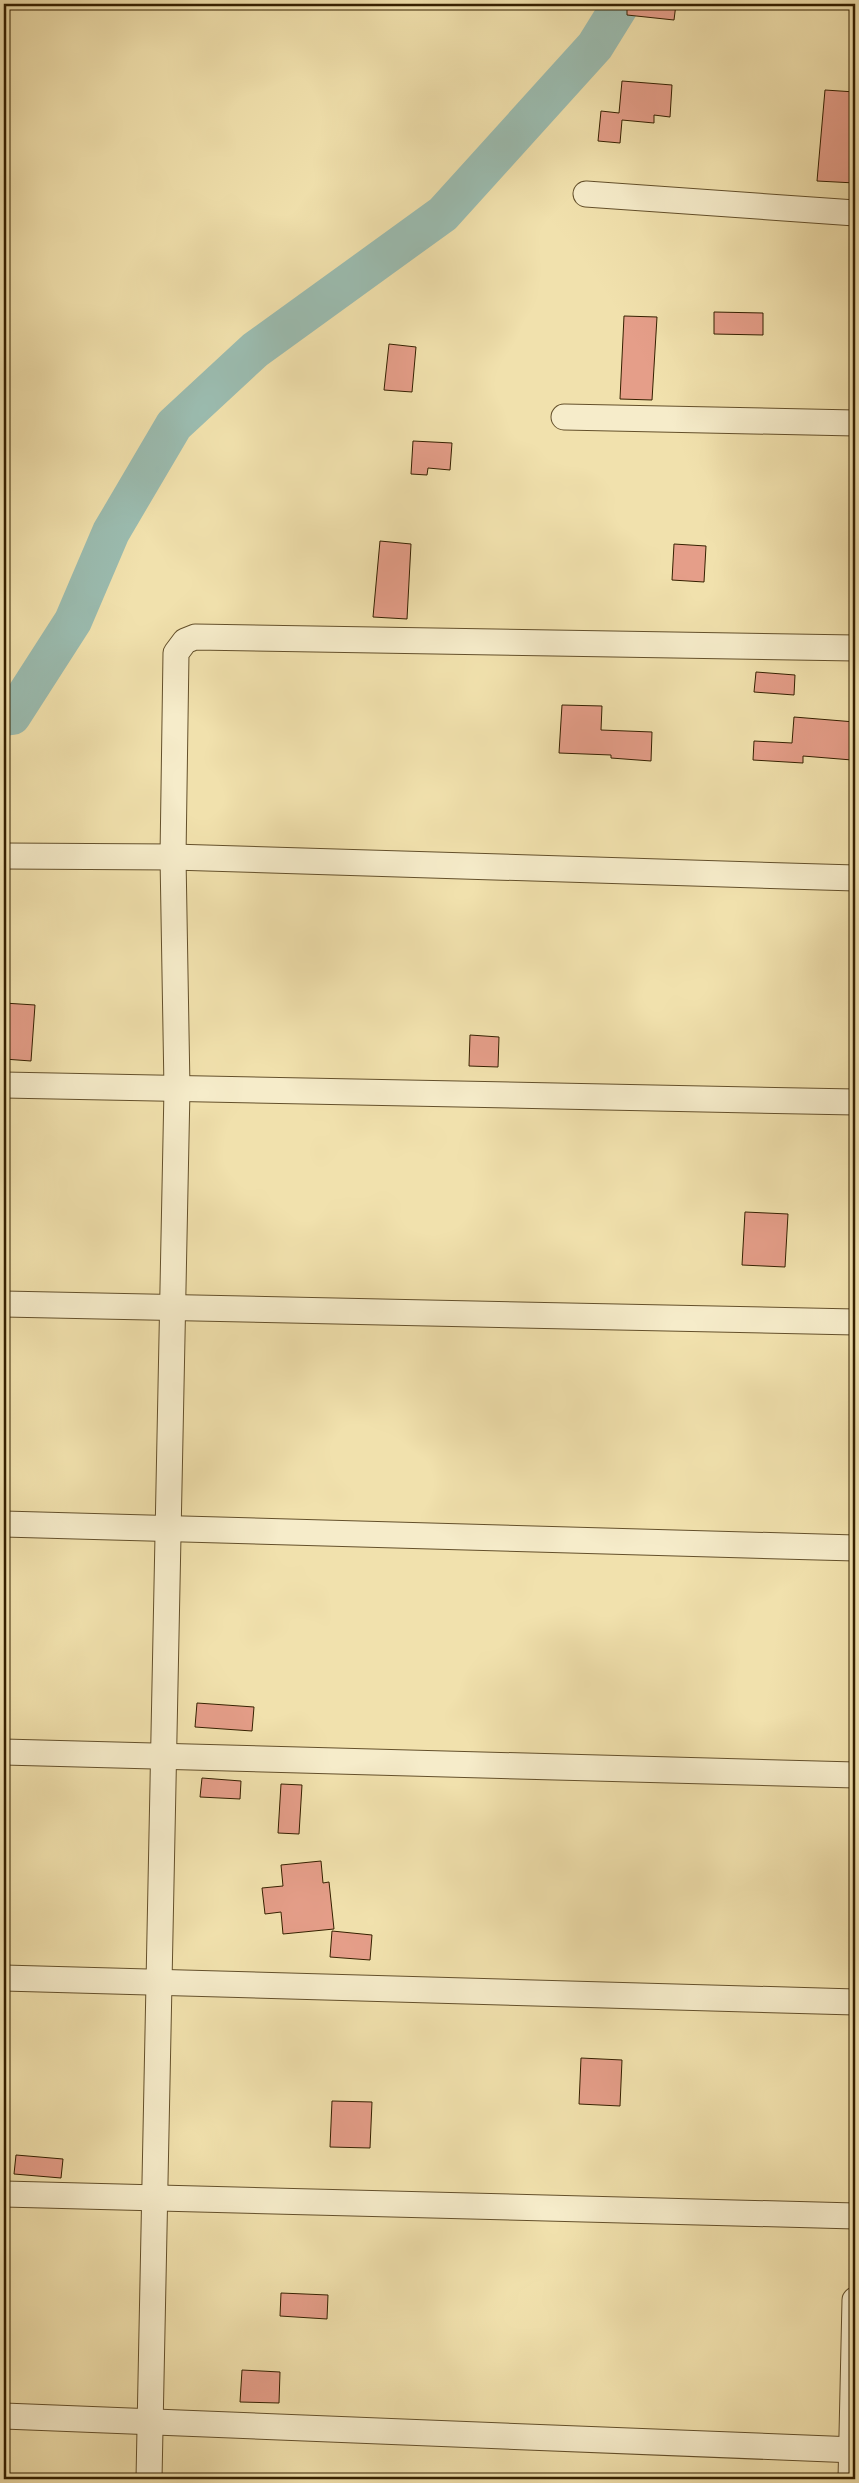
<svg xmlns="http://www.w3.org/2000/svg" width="859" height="2483" font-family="Alegreya,serif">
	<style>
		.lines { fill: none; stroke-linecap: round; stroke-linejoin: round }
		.river { stroke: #9bbcb0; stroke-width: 38 }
		.building { fill: #e59e89; stroke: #352000 }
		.minor-casing { stroke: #64502b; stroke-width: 27 }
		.minor { stroke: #f6ecca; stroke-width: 25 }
	</style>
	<rect width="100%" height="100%" fill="#f1e1ad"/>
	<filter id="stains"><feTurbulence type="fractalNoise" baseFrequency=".004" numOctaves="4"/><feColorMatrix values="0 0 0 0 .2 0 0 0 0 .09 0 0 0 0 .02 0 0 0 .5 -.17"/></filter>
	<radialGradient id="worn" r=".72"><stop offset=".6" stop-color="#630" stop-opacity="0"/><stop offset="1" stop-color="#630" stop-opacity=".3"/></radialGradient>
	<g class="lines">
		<polyline class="river" points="4,717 12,716 73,621 111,532 174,425 255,350 443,214 595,46 621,4"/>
	</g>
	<g class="building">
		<polygon points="627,4 676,4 674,20 627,15"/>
		<polygon points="622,81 672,85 670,117 654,115 654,123 622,120 620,143 598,141 601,111 619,113"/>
		<polygon points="825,90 855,92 855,183 817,181"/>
		<polygon points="714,312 763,313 763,335 714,334"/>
		<polygon points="624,316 657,317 652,400 620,399"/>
		<polygon points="389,344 416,347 412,392 384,390"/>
		<polygon points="413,441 452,443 450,470 428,468 427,475 411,474"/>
		<polygon points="380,541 411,544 407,619 373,617"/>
		<polygon points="674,544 706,546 704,582 672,580"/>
		<polygon points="756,672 795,675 794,695 754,692"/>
		<polygon points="562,705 602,706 601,730 652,732 651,761 611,758 611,755 559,753"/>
		<polygon points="794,717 855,722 852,760 803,756 803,763 753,760 754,741 792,743"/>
		<polygon points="4,1003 35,1005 31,1061 4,1059"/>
		<polygon points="470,1035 499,1037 498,1067 469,1066"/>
		<polygon points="745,1212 788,1214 785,1267 742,1265"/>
		<polygon points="197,1703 254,1707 252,1731 195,1727"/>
		<polygon points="202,1778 241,1781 240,1799 200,1797"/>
		<polygon points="281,1784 302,1785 299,1834 278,1833"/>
		<polygon points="321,1861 323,1883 329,1882 334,1929 283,1934 281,1912 265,1914 262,1888 283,1886 281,1865"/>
		<polygon points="332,1931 372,1935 370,1960 330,1957"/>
		<polygon points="581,2058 622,2060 620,2106 579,2104"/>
		<polygon points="332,2101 372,2102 370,2148 330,2147"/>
		<polygon points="16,2155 63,2159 61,2178 14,2174"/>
		<polygon points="281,2293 328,2295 327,2319 280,2316"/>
		<polygon points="242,2370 280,2372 279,2403 240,2402"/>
	</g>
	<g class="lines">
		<defs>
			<g id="minor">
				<polyline points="586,194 855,213"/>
				<polyline points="564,417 855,423"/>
				<polyline points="4,856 173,857 855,878"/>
				<polyline points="4,1085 855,1102"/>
				<polyline points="4,1304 855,1322"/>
				<polyline points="4,1524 855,1548"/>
				<polyline points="4,1752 855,1775"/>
				<polyline points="4,1978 855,2002"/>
				<polyline points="4,2194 855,2216"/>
				<polyline points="4,2416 855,2450"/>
				<polyline points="149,2479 177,1089 173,857 176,653 185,641 195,637 855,648"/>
				<polyline points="851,2479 855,2300"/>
			</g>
		</defs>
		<use href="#minor" class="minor-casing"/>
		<use href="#minor" class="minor"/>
	</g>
	<rect width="859" height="2483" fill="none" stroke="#f1e1ad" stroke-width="20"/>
	<rect x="5" y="5" width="849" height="2473" fill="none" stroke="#352000" stroke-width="2.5"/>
	<rect x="10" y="10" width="839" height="2463" fill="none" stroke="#352000"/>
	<rect width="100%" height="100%" filter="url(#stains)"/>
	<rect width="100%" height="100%" fill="url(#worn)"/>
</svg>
